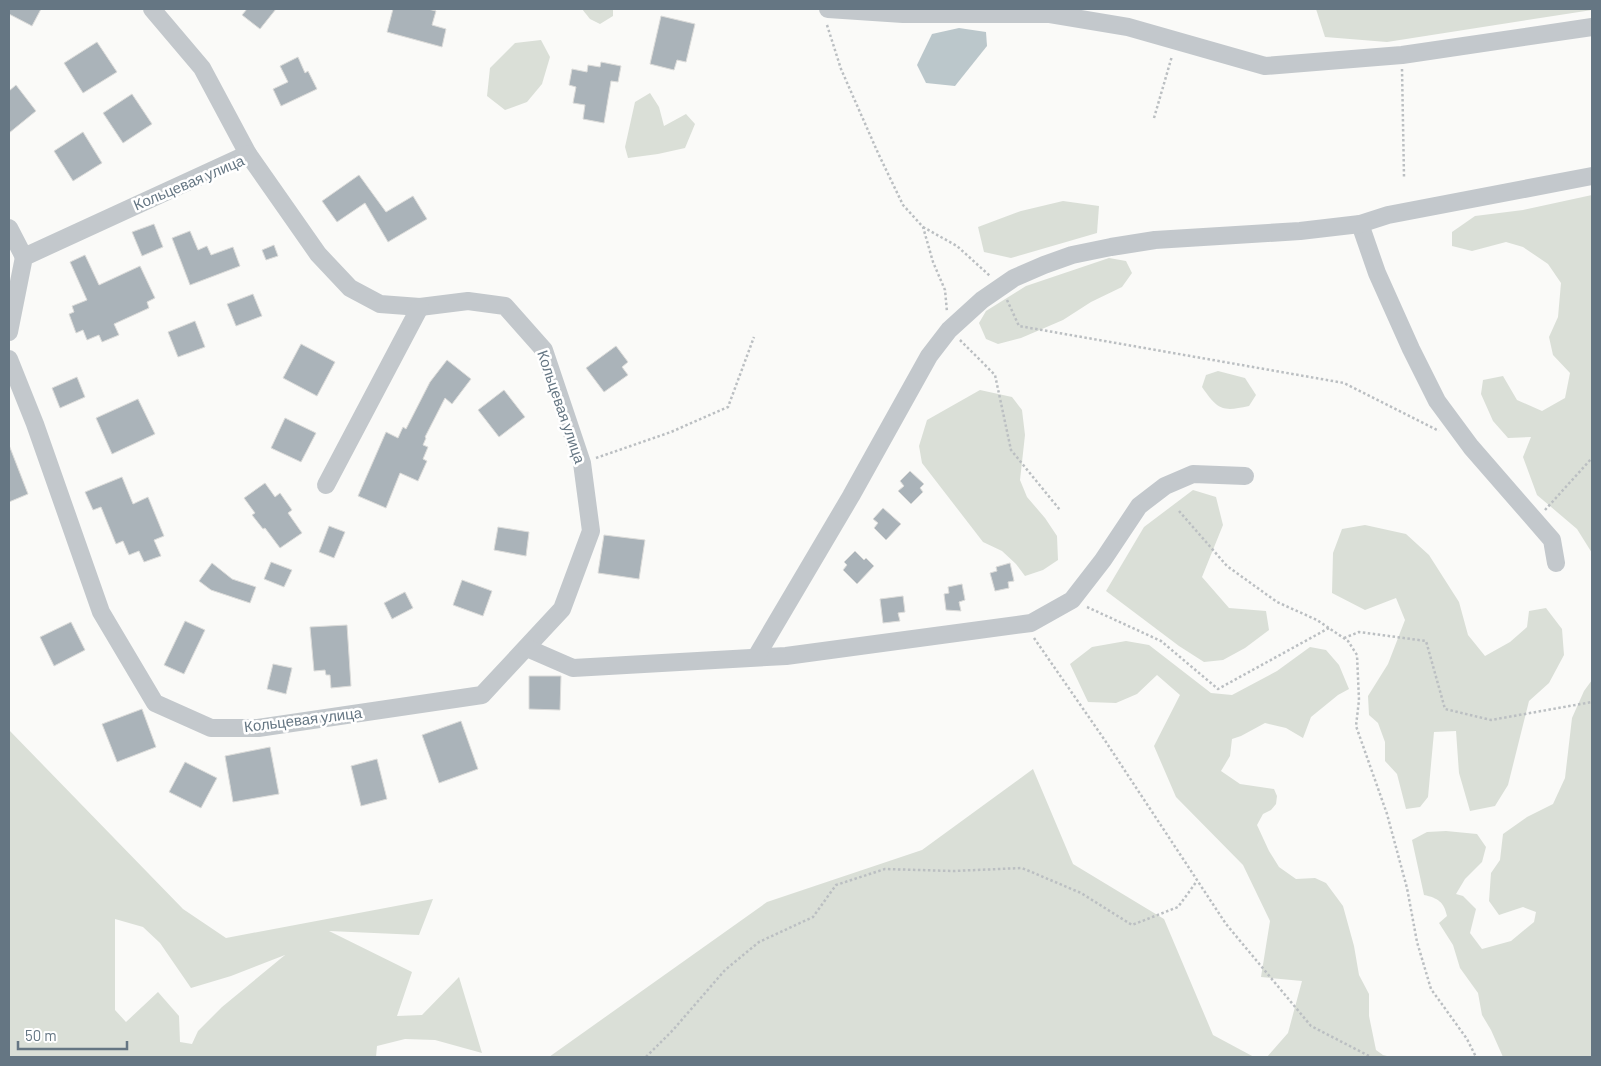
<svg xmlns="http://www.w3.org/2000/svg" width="1601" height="1066" font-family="Barlow,sans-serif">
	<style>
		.green { fill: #dadfd7; fill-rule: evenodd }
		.water { fill: #bbc7cb }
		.building { fill: #aab3b9; stroke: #dcdcda }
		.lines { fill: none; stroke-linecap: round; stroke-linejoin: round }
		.path { stroke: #bbbfc2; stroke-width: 2.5; stroke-dasharray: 2.5 2.5; stroke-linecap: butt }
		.street { stroke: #c3c8cc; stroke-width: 18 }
		.labels { text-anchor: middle; stroke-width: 5; stroke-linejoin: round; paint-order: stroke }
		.street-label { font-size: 15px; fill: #657683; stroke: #fff }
	</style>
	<rect width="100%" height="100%" fill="#fafaf8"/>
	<g class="green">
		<polygon points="582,9 613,9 613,16 600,24 590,19"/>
		<polygon points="1316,9 1592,9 1592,10 1387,42 1325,37"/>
		<polygon points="541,40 550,57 542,84 527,102 505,110 487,96 490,68 515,43"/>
		<polygon points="650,93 659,107 664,126 686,114 695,124 685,148 658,154 628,158 625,147 635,102"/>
		<polygon points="1592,195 1592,553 1577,529 1537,495 1523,457 1531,437 1508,438 1493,421 1481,394 1483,380 1503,376 1517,400 1542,411 1565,398 1570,373 1553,355 1549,337 1558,317 1561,283 1548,264 1523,247 1506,242 1472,251 1452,246 1452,232 1475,216 1523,210"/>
		<polygon points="1063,201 1099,206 1097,233 1011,258 984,252 978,227 1021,211"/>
		<polygon points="1109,258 1126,261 1132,273 1122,287 1091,302 1063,320 1021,338 998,344 986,339 979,323 986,311 1026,286"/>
		<path d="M1218 371 1245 378 1256 395 1249 406C1222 412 1218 410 1202 387L1206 375Z"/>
		<polygon points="980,390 1012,397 1022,410 1025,435 1020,480 1027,497 1045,518 1057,536 1058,560 1043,570 1025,576 1016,564 1002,551 983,542 922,463 919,446 927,420"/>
		<polygon points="1193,490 1216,497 1223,525 1202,577 1229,608 1266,611 1269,630 1245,648 1223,660 1204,662 1179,646 1106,591 1144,527"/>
		<polygon points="1365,525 1406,534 1429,555 1459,602 1468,635 1485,656 1510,642 1527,627 1529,611 1546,608 1562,629 1564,655 1549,683 1529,701 1508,785 1495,806 1470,811 1459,773 1456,731 1434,732 1428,797 1420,807 1406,809 1397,774 1385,761 1385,742 1378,723 1369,715 1368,696 1388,664 1405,620 1396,598 1365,610 1332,593 1333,553 1342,529"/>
		<polygon points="1126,641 1149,645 1211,693 1232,695 1277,671 1310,647 1326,650 1339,665 1349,689 1338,695 1311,717 1303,738 1286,728 1265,723 1241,736 1232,739 1230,756 1221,771 1240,784 1274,789 1277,796 1276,804 1271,810 1263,814 1257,825 1269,851 1279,867 1296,879 1315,878 1326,883 1343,906 1354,946 1359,975 1369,994 1369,1016 1376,1050 1383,1055 1391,1057 1267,1057 1288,1033 1302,981 1261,977 1270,921 1243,865 1176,797 1154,746 1180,695 1157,675 1137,694 1116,703 1088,702 1070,664 1092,647"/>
		<path d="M1592 680V1057H1503L1491 1030 1482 1015 1478 993 1460 968 1453 945 1439 923 1447 916C1444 902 1438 898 1424 895L1412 840 1427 832 1446 831 1477 834 1486 847 1482 862 1465 879 1456 894 1463 896 1476 909 1470 933 1482 949 1511 941 1534 922 1536 912 1523 907 1499 915 1489 901 1491 873 1500 860 1503 834 1527 817 1553 804 1565 778 1572 718 1584 691Z"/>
		<path d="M9 730 183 909 226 938 433 899 419 935 329 931 412 972 397 1016 422 1015 459 977 482 1053 435 1040 405 1039 377 1046 376 1057H9ZM115 919 143 927 160 943 191 988 231 976 285 955 222 1007 198 1031 192 1044 180 1042 179 1016 158 992 126 1022 115 1010Z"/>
		<polygon points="1033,769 1073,864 1164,919 1213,1035 1254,1057 549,1057 767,902 922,850"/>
	</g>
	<polygon class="water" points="959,28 986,32 987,46 955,86 926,83 917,65 932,34"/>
	<g class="building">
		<polygon points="9,9 41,9 32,26 9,14"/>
		<polygon points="247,9 276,9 260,29 242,15"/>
		<polygon points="393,9 428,9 436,11 432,25 446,29 442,47 387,32"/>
		<polygon points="661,16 695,24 686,62 677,60 674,70 650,64"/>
		<polygon points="97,42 117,72 83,93 64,63"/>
		<polygon points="298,57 305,73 308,71 317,89 281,106 273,89 288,82 280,66"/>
		<polygon points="601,62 621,66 618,82 611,81 604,123 583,119 585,105 573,103 576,87 569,85 572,69 587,72 588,65 600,67"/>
		<polygon points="16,85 36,111 9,133 9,91"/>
		<polygon points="132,94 152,124 123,143 103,113"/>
		<polygon points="83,132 102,163 73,181 54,151"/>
		<polygon points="359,175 386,212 413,196 427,219 388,242 365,203 337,222 322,201"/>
		<polygon points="154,224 163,247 142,256 132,232"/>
		<polygon points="190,231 198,250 207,246 211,255 233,247 240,266 190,285 172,238"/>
		<polygon points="274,245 278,256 266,260 262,250"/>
		<polygon points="85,255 99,285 140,266 155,298 147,302 149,308 114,324 119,335 102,342 99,335 87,340 83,330 76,333 69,314 74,312 72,306 87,300 70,262"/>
		<polygon points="253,294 262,316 236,326 227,304"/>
		<polygon points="195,321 205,347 178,357 168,332"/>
		<polygon points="301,344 335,362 317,396 283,378"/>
		<polygon points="616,346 628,362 622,367 628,375 604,392 586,368"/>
		<polygon points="447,360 471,379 452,404 445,398 425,437 426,438 423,445 428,447 423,459 427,461 418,481 400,473 386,508 358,496 386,432 398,438 403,427 406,429 430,382"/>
		<polygon points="77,377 85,397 60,408 52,388"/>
		<polygon points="504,390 525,417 499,437 478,410"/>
		<polygon points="138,399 155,434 112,454 96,418"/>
		<polygon points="285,418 316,433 301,462 271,448"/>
		<polygon points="9,445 28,494 9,502"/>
		<polygon points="910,471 924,484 920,488 923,492 911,504 898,491 904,486 900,481"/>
		<polygon points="122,477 133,504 148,497 164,536 154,540 161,556 144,562 139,551 129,555 123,541 116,544 101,507 93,510 85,492"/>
		<polygon points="265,483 275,497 280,493 292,510 288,513 302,533 280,548 265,528 263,529 252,515 255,513 244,498"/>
		<polygon points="883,508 901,524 886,540 874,528 878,523 873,519"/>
		<polygon points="329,526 345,532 334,558 319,552"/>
		<polygon points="498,527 529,532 526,556 494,550"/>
		<polygon points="604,535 645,540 639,579 598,573"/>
		<polygon points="855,551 864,560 866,558 874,566 857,584 843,570 847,565 844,562"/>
		<polygon points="271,562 292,570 284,587 264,579"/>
		<polygon points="212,563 232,579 256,587 250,603 211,590 199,581"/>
		<polygon points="1010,563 1014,581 1008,582 1009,588 995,591 990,573 997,571 996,567"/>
		<polygon points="462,580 492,591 483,616 453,605"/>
		<polygon points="962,584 965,600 959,602 961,611 946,610 944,594 949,593 948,587"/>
		<polygon points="405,592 413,608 392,619 384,603"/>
		<polygon points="903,596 905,612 898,613 900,621 883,623 880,599"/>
		<polygon points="185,621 205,630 184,674 164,665"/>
		<polygon points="71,622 85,650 54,666 40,637"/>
		<polygon points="347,625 351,686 331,688 330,675 326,675 325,670 314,671 310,627"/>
		<polygon points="273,664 292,668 286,694 267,689"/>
		<polygon points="529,676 561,676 560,710 529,709"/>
		<polygon points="142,709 156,747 117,762 102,724"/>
		<polygon points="461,721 478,769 439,783 422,735"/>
		<polygon points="270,747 279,794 233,802 225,756"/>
		<polygon points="377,759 387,799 361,806 351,766"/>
		<polygon points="185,762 217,778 201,808 169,792"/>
	</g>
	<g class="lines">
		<g class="path">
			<polyline points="827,25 841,69 878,153 903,205 923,227 933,262 945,290 947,312"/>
			<polyline points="1402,69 1404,177"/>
			<polyline points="1154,118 1172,56"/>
			<polyline points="923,227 957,246 990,276"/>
			<polyline points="1007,300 1019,326 1344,383 1439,431"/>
			<polyline points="960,340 995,375 1011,450 1060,510"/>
			<polyline points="596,458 671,432 728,407 754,337"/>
			<polyline points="1545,510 1592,458"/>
			<polyline points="1179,511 1227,566 1277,602 1317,620 1348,641 1357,655 1359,700 1356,726 1387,814 1407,888 1417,942 1431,989 1467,1039 1476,1057"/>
			<polyline points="1087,607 1161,641 1218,689 1329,628"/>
			<polyline points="1034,638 1104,739 1226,924 1311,1026 1371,1057"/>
			<polyline points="1344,638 1359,632 1426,641 1445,709 1491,720 1592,702"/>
			<polyline points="646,1057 673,1030 725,970 759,942 813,917 836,885 885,869 953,871 1022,868 1081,893 1132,925 1178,907 1197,881"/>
		</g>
		<g class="street">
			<polyline points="152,9 202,68 248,154"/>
			<polyline points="828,9 903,14 1050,14 1128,27 1265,66 1402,55 1592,27"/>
			<polyline points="1360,224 1377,273 1411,349 1437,401 1471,447 1552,540 1556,563"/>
			<polyline points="9,228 24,257"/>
			<polyline points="9,332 24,257 248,154 318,254 350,288 380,304 420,307 468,301 505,306 544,350 582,463 591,531 562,609 482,695 258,728 211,728 155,703 101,612 35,424 9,359"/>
			<polyline points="326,485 420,307"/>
			<polyline points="527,648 573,668 786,656 1031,623 1072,600 1103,560 1139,506 1165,486 1193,474 1245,476"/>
			<polyline points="756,657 851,496 929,356 949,330 982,300 1014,278 1044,265 1072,255 1111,247 1155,240 1300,231 1360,224 1388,215 1592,176"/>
		</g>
	</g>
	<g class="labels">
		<g class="street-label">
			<text transform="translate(189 183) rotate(-23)" y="5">Кольцевая улица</text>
			<text transform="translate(561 407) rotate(71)" y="5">Кольцевая улица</text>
			<text transform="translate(303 720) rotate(-7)" y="5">Кольцевая улица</text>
		</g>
	</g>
	<rect width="1601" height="1066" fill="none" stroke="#657683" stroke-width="20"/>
	<path d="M18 1041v8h109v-8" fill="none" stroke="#657683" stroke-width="2.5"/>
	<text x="25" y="1041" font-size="15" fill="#657683" stroke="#ffffff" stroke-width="4" paint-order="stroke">50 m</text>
</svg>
